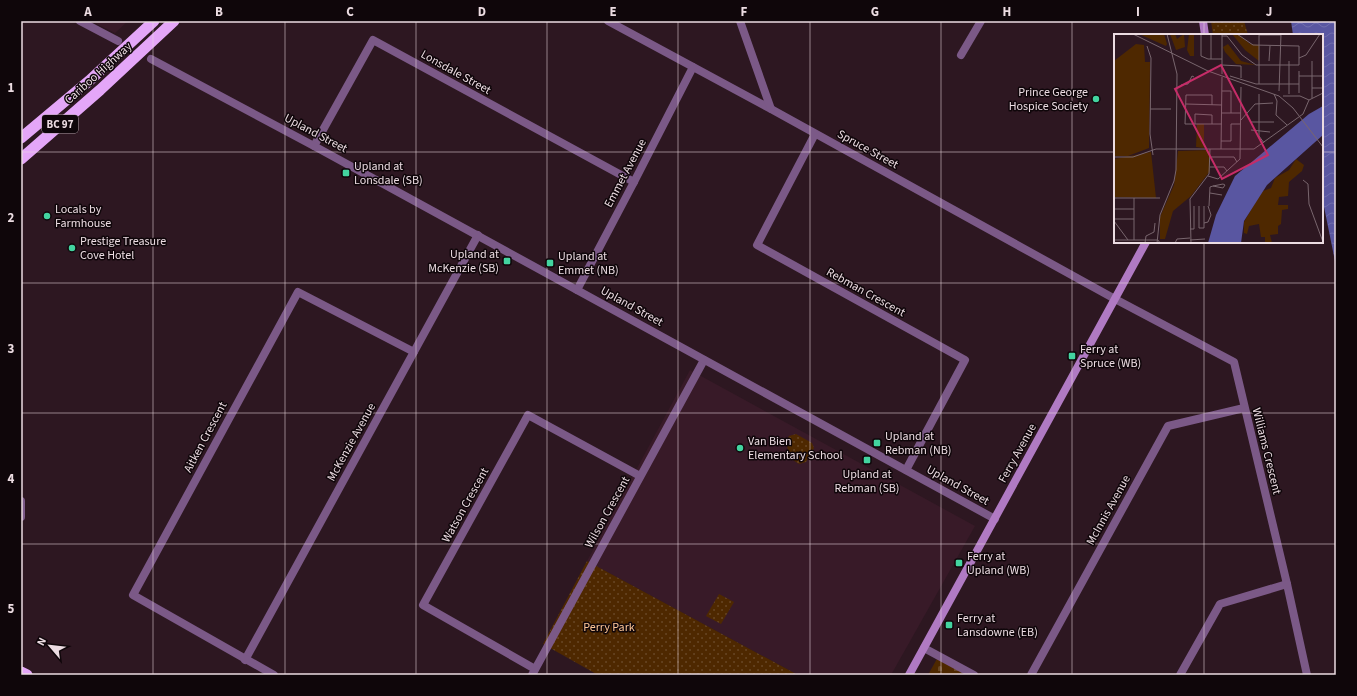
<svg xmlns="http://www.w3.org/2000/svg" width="1357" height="696" font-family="'Source Sans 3',sans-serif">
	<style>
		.built { fill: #381a28 }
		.cemetery { fill: url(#cemetery-stones) }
		.park { fill: url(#park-dots) }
		.water { fill: url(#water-waves) }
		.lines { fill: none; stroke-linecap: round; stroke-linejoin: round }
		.minor { stroke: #7b5987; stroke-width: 8 }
		.tertiary { stroke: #7b5987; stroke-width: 8 }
		.secondary { stroke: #b07ac3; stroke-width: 8 }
		.trunk { stroke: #e4a6f8; stroke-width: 11 }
		.grid { fill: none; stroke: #ecdce2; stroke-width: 1; stroke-opacity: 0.55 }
		.poi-dot { fill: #43d4a0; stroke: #0f060a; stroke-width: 1.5 }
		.labels { text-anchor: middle; stroke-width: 3; stroke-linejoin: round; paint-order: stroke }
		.shield { fill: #0f060a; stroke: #aa9ca1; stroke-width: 1 }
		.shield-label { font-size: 11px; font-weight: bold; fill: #ecdce2 }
		.street-label { font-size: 12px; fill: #ecdce2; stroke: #0f060a }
		.poi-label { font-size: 12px; fill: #ecdce2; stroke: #0f060a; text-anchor: start }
		.park-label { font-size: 12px; fill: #fec697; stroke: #0f060a }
		.inset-road { fill: none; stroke: #79666e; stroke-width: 1 }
		.view { fill: #c62c68; fill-opacity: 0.15; stroke: #c62c68; stroke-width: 2 }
		.inset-edge { fill: none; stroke: #ecdce2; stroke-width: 2 }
		.neatline { fill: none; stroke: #ecdce2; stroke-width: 1.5 }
		.grid-label { font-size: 13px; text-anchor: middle; font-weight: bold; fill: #ecdce2 }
	</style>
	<defs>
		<pattern id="cemetery-stones" width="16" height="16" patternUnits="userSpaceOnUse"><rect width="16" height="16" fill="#4e2800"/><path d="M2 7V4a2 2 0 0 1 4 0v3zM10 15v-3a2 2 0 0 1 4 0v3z" fill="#684725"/></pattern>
		<pattern id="park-dots" width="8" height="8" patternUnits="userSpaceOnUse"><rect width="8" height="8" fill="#4e2800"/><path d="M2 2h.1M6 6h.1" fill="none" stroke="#684725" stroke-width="1.8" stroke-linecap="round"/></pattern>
		<pattern id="water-waves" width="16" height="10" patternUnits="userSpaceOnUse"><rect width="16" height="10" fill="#5956a1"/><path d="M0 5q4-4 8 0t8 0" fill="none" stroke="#716eae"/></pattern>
	</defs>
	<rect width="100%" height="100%" fill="#2d1721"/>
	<g class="built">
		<polygon points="91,21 128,21 115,33"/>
		<polygon points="690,370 975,526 891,675 798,675 587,561"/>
	</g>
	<polygon class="cemetery" points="938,657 970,675 928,675"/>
	<g class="park">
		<polygon points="1211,21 1244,21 1248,35 1213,35"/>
		<polygon points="796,434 812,443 814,448 806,462 799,464 790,458 786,442 789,436"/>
		<polygon points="587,561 798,675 598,675 543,644"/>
		<polygon points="719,594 734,602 721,624 706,616"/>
	</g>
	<polygon class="water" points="1291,21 1336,21 1336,266 1322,197 1322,35 1293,35"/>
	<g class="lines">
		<g class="minor">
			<polyline points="608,21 771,109 1115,299 1234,362 1287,584 1307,675"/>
			<polyline points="740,21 771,109"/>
			<polyline points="961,55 981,21"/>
			<polyline points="815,134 757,245 965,360 906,470"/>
			<polyline points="314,146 373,40 634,182"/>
			<polyline points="577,290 634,182 693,67"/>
			<polyline points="21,501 21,517"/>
			<polyline points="924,648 974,675"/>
			<polyline points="245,660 478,235"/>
			<polyline points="535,669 423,605 528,415 640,476"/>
			<polyline points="274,675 133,595 298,292 414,352"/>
			<polyline points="532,675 704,360"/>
			<polyline points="1031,675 1168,426 1244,408"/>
			<polyline points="1180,675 1220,604 1287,584"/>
		</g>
		<g class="tertiary">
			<polyline points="80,21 118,41"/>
			<polyline points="151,59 314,146 995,519"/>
		</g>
		<g class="secondary">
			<polyline points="1203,21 1205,35"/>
			<polyline points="909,675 1146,242"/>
		</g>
		<g class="trunk">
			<polyline points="21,138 89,81 154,21"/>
			<polyline points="21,159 100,90 174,21"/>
			<polyline points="21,672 27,675"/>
		</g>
	</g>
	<path class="grid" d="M153 21V675M285 21V675M416 21V675M547 21V675M678 21V675M810 21V675M941 21V675M1072 21V675M1204 21V35M21 152H1115M1322 152H1336M1204 242V675M21 283H1336M21 413H1336M21 544H1336"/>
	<g class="poi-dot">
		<circle cx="1096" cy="99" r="4"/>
		<rect x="342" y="169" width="8" height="8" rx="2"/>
		<circle cx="47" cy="216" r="4"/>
		<circle cx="72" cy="248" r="4"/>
		<rect x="503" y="257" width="8" height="8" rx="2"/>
		<rect x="546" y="259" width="8" height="8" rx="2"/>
		<rect x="1068" y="352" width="8" height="8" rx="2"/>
		<rect x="873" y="439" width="8" height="8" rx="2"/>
		<circle cx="740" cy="448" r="4"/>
		<rect x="863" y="456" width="8" height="8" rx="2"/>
		<rect x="955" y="559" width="8" height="8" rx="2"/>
		<rect x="945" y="621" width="8" height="8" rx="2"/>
	</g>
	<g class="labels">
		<rect class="shield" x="42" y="115" width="36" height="18" rx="3"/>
		<g class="shield-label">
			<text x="60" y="128">BC 97</text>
		</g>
		<g class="street-label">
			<text transform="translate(456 72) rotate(29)" y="4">Lonsdale Street</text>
			<text transform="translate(98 73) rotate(-42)" y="4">Cariboo Highway</text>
			<text transform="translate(316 133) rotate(28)" y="4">Upland Street</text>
			<text transform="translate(868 149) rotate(29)" y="4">Spruce Street</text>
			<text transform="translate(625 173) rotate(-62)" y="4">Emmet Avenue</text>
			<text transform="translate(866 292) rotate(29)" y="4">Rebman Crescent</text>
			<text transform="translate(632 306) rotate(29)" y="4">Upland Street</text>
			<text transform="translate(205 437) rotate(-62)" y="4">Aitken Crescent</text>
			<text transform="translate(351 442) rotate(-61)" y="4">McKenzie Avenue</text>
			<text transform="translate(1267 451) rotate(76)" y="4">Williams Crescent</text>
			<text transform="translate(1017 453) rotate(-61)" y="4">Ferry Avenue</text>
			<text transform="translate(958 485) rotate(29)" y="4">Upland Street</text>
			<text transform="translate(465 505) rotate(-61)" y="4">Watson Crescent</text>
			<text transform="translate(1108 510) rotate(-61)" y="4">McInnis Avenue</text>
			<text transform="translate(607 512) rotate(-61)" y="4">Wilson Crescent</text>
		</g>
		<g class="poi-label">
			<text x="1088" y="96" text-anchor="end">Prince George<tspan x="1088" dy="14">Hospice Society</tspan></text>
			<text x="354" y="170">Upland at<tspan x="354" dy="14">Lonsdale (SB)</tspan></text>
			<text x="55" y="213">Locals by<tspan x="55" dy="14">Farmhouse</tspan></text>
			<text x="80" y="245">Prestige Treasure<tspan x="80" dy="14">Cove Hotel</tspan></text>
			<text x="499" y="258" text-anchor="end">Upland at<tspan x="499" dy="14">McKenzie (SB)</tspan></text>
			<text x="558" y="260">Upland at<tspan x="558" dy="14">Emmet (NB)</tspan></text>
			<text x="1080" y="353">Ferry at<tspan x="1080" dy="14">Spruce (WB)</tspan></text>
			<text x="885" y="440">Upland at<tspan x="885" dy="14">Rebman (NB)</tspan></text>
			<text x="748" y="445">Van Bien<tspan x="748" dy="14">Elementary School</tspan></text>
			<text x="867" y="478" text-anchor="middle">Upland at<tspan x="867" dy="14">Rebman (SB)</tspan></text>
			<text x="967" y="560">Ferry at<tspan x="967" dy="14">Upland (WB)</tspan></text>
			<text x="957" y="622">Ferry at<tspan x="957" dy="14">Lansdowne (EB)</tspan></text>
		</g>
		<g class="park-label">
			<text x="609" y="631">Perry Park</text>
		</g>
	</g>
	<g transform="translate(1114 34)">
		<rect width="209" height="209" fill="#2d1721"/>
		<path d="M22 10 30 11 31 28H36L35 114 14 122H0V27ZM37 118 42 164 0 163V125Z" fill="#4e2800"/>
		<path d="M56 0H61L63 5 70 0 71 13 62 16ZM75 0H80V22H76L73 16ZM114 10 127 27 142 31 122 30 111 18 109 13ZM182 125 190 131 188 137 175 148 174 162 165 163 164 171H174V175L168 176 167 190 164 192V200L156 201 158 209H151V203H147L145 190 135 192 133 200 130 199V188L142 167 149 157 157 154 161 144 175 136Z" fill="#4e2800"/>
		<path d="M96 116V137L77 162 59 177 51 205H46V183L60 151 64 117Z" fill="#4e2800"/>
		<path d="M25 0H50L53 10 52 12ZM118 0H124L136 10 145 11V27L131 16ZM83 90H90V114L82 113Z" fill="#4e2800"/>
		<path d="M209 72V101L153 151 130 187 127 209H94L102 181 121 142 195 80Z" fill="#5956a1"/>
		<path class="inset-road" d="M19 0 94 37 165 62 179 74 209 113M87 0V22L94 25H108M108 0V40M145 0V50M145 1H167M108 2H113L128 21 142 31H185V12L139 11 123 0M33 12 37 24 36 100 39 121M185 24 192 21 206 0M97 25V0M155 27 156 12M175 27V60M108 31 127 32V44M185 37V59M116 42 142 50H185M185 42H209M67 51 74 50 78 42 80 43M198 54H209V33M108 57H117V79M165 57 167 0M145 60V102L150 109M160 60 163 67 162 81 173 91M169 62H186L195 66M198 64V27M72 70 108 71M98 71V61H72L71 90H108M36 75H57M108 79H127M127 86 141 70 159 69M137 88H160M81 90V80L98 81V90M137 96 156 98M107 107H117V90H126M107 115 108 43M0 123H19L42 115H140L189 80 195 66 209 59M96 123H120L123 128M96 133H110L113 137M94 142 104 145 126 125 127 53M189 146 194 150 195 170 209 208M96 159 108 161M0 164H46M20 164V206M85 172V194H90V172M95 172 96 153 99 152 109 150 111 151 109 154 99 152M0 175H20M0 185H20M0 187 14 206M90 189 94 188 97 181 94 172M76 195H80V172M0 206H44L46 209M76 206 91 205M31 209 32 202 40 198 41 189M43 209 46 181 60 147 62 136 63 40 53 0M61 209 63 205 76 204M77 209 76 165 95 140 96 115"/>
		<path class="view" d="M107 31 154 121 108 145 61 55Z"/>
		<rect width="209" height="209" class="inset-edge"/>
	</g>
	<rect width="1357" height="696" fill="none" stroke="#0f060a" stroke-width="44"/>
	<g transform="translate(50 646) rotate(298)" stroke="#0f060a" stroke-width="3" paint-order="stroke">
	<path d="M0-3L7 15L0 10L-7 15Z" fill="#ecdce2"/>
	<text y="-6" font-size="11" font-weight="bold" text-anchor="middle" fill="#ecdce2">N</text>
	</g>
	<rect x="22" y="22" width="1313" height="652" class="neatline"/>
	<g class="grid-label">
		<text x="88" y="16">A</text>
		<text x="219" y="16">B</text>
		<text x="350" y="16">C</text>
		<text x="482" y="16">D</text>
		<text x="613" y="16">E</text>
		<text x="744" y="16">F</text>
		<text x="875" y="16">G</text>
		<text x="1007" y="16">H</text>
		<text x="1138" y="16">I</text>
		<text x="1269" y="16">J</text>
		<text x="11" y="92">1</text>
		<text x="11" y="222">2</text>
		<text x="11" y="353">3</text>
		<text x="11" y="483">4</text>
		<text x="11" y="613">5</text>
	</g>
</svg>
